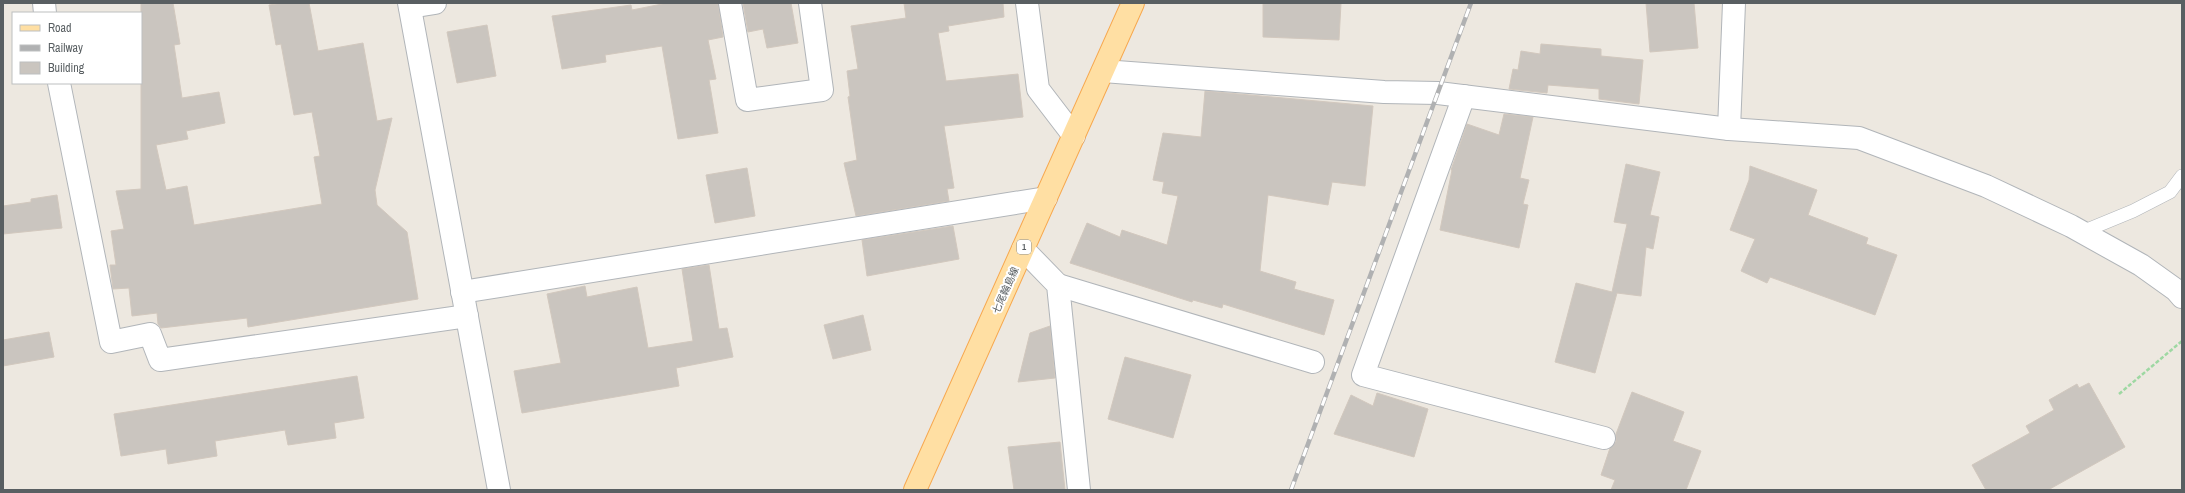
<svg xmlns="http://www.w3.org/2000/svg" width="2185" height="493" font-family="'Archivo Narrow','Noto Sans JP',sans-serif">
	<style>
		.building { fill: #cac5bf; stroke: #d2c8be }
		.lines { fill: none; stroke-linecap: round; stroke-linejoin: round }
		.service-casing { stroke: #b1b5b9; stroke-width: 14 }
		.minor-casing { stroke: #b1b5b9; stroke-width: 24 }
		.tertiary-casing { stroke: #b1b5b9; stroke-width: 24 }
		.primary-casing { stroke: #f7a84f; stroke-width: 24 }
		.path { stroke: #9ed8a2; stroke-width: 2.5; stroke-dasharray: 4 2; stroke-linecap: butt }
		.service { stroke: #fff; stroke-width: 13 }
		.minor { stroke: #fff; stroke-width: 22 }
		.tertiary { stroke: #fff; stroke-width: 22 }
		.primary { stroke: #ffdfa3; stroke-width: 22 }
		.rail-casing { stroke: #b0b1b2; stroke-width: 4.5 }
		.rail { stroke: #fff; stroke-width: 3; stroke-dasharray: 9; stroke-linecap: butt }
		.labels { text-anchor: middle; stroke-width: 4; stroke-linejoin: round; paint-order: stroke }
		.shield { fill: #fff; stroke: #8b8f91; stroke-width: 1 }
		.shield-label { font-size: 9px; font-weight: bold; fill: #595f62 }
		.street-label { font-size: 10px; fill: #595f62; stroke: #fff }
	</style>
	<rect width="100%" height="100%" fill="#ede8e0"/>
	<g class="building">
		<polygon points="141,3 173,3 180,44 174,45 182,98 219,92 225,123 186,131 188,139 156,145 166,190 187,186 194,225 322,204 314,157 320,156 312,112 294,115 281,44 276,45 269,5 283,3 309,3 318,51 363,43 377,121 392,118 375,190 377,205 407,232 418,299 248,327 247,318 161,328 158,324 157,313 132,316 129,288 113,289 110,265 116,265 111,231 124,229 116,191 141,189"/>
		<polygon points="667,3 718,3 723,37 708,40 716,79 709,80 718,133 678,139 662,46 605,55 606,62 562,69 552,16 631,5 632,10"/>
		<polygon points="743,3 791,3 798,43 767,48 763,29 748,32"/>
		<polygon points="904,3 1003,3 1004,17 948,26 949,31 938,33 946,81 1018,74 1023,117 944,126 954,188 947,189 949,201 856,216 844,163 857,160 848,97 850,96 847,71 858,69 851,26 906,18"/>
		<polygon points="1263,3 1341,3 1339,40 1263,37"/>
		<polygon points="1646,3 1694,3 1698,48 1650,52"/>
		<polygon points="487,25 496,76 457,83 447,32"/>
		<polygon points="1541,44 1601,49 1601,56 1643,60 1639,104 1599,99 1599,89 1548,85 1547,93 1509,89 1513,69 1518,70 1521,51 1540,54"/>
		<polygon points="1205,91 1373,106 1365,186 1332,182 1328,205 1268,195 1260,271 1296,282 1294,289 1334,300 1324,335 1223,304 1222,308 1193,300 1192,302 1070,263 1087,223 1120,237 1122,230 1167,245 1178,196 1162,193 1164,182 1153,180 1163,133 1201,137"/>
		<polygon points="1504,114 1533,117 1520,178 1529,180 1523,204 1528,205 1519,248 1440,230 1452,170 1451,170 1467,124 1499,135"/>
		<polygon points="1626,164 1660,172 1650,215 1659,217 1653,249 1646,247 1641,296 1617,293 1595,373 1555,362 1576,283 1612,292 1627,224 1614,222"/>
		<polygon points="1750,166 1817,190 1808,215 1868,238 1866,244 1897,255 1875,315 1770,277 1767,283 1741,271 1755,239 1730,230 1749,180"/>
		<polygon points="747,168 755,216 715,223 706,175"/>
		<polygon points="57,195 62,228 3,234 3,206 31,202 31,199"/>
		<polygon points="953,226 959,259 867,276 862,240"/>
		<polygon points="709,265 719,329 727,328 733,357 676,368 679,386 522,413 514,371 561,363 547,294 585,286 587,297 637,287 648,348 693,341 682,269"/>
		<polygon points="863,315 871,350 833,359 824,325"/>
		<polygon points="1050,326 1055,378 1018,382 1030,333"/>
		<polygon points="49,332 54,357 3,366 3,340"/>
		<polygon points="1125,357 1191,375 1173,438 1108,419"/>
		<polygon points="357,376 364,418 334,423 336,438 288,445 285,430 215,441 217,456 168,464 166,449 121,456 114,414"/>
		<polygon points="2089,383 2125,447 2048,490 1986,490 1972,465 2030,433 2026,426 2054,410 2049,400 2077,384 2079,388"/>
		<polygon points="1632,392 1684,412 1673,441 1701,451 1686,490 1611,490 1615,480 1601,475 1610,448 1616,442 1616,434"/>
		<polygon points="1377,393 1428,409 1414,457 1334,434 1351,395 1373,406"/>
		<polygon points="1060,442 1065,490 1014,490 1008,447"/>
	</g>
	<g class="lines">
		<defs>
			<polyline id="service" points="2082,232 2133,211 2170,192 2182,176"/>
			<g id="minor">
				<polyline points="44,3 45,13"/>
				<polyline points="730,3 747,100 822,90 810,3"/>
				<polyline points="1027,3 1038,89 1074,136"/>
				<polyline points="410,7 435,3"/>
				<polyline points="1103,71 1384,92 1438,93 1729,129 1859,138 1986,186 2071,226 2141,265 2176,290 2182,297"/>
				<polyline points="59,83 111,342 150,334 160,360 467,316"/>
				<polyline points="1464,96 1363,375 1604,438"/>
				<polyline points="1729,129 1734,3"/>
				<polyline points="1023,249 1058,285 1079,490"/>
				<polyline points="1058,285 1313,362"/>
				<polyline points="462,292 1046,198"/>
			</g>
			<polyline id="tertiary" points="409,3 499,490"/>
			<polyline id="primary" points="915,490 1133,3"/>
		</defs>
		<use href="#service" class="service-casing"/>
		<use href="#minor" class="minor-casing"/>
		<use href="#tertiary" class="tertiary-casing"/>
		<use href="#primary" class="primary-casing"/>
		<polyline class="path" points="2119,394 2182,341"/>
		<use href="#service" class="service"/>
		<use href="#minor" class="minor"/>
		<use href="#tertiary" class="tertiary"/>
		<use href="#primary" class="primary"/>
		<defs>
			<polyline id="rail" points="1291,490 1471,3"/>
		</defs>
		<use href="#rail" class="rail-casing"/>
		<use href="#rail" class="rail"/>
	</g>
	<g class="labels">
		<rect class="shield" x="1017" y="240" width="14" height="14" rx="3"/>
		<g class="shield-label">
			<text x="1024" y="250">1</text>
		</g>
		<g class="street-label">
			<text transform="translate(1005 290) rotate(-66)" y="4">七尾輪島線</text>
		</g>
	</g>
	<rect width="2185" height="493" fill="none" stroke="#595f62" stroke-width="8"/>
	<rect x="12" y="12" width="130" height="72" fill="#ffffff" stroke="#bdbfc0"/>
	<rect x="20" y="25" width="20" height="6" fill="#ffdfa3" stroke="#bdbfc0"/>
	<text x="48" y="32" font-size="12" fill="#595f62">Road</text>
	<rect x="20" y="45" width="20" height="6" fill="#b0b1b2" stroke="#bdbfc0"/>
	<text x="48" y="52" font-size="12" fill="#595f62">Railway</text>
	<rect x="20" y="62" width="20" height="12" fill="#cac5bf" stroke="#bdbfc0"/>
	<text x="48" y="72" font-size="12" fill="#595f62">Building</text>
</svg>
